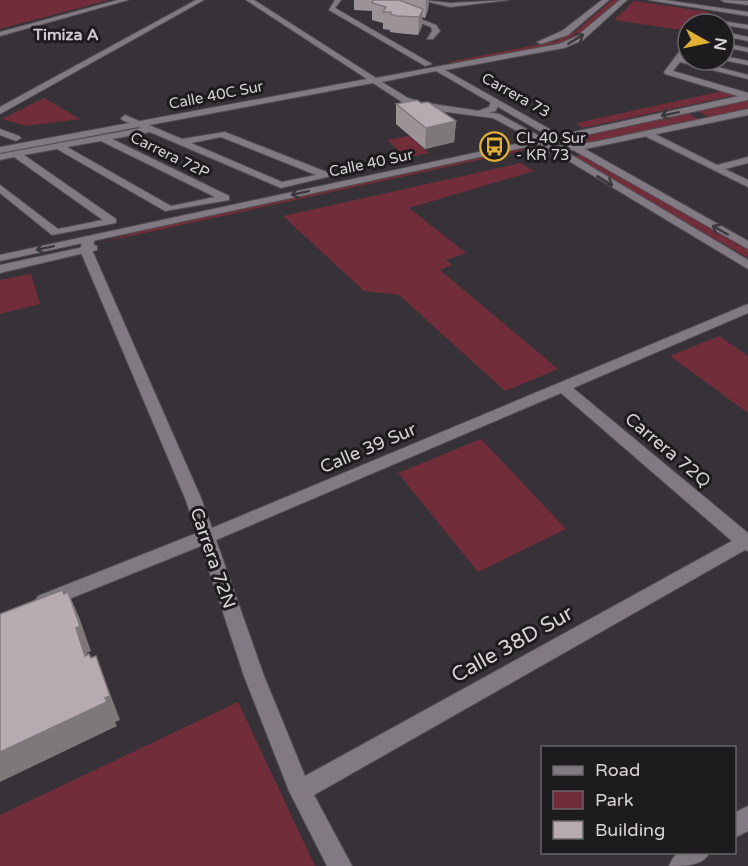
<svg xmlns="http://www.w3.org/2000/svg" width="748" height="866" font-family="'Varela Round',sans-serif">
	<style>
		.green { fill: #712e3a }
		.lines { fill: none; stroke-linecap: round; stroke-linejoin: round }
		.street-casing { stroke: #534e53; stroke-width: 2 }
		.secondary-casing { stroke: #534e53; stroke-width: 2 }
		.street { fill: #817a82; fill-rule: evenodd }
		.secondary { fill: #817a82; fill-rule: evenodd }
		.wall { fill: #9c9397 }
		.shaded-wall { fill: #7f787b }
		.building { fill: #b5abb0; stroke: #7f787b; stroke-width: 1.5 }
		.oneway { stroke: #3b383c }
		.labels { text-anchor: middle; stroke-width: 6; stroke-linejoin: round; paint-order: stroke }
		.far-street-label { font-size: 15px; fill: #d7d3d7; stroke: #1d1b1e }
		.far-poi-label { font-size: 15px; fill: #d7d3d7; stroke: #1d1b1e; text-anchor: start }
		.far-neighbourhood-label { font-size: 16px; font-weight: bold; fill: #d0c9d1; stroke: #1d1b1e }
		.street-label { font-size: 18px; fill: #d7d3d7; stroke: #1d1b1e }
		.near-street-label { font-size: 21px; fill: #d7d3d7; stroke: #1d1b1e }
	</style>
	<rect width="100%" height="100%" fill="#373238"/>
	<g class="green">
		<polygon points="0,0 109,0 0,29"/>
		<polygon points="612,0 619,0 581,32 561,43 452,64 449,62 556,41 576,31"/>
		<polygon points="634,1 709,12 699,24 688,24 688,31 614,20"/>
		<polygon points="723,91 736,95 582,128 576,123"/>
		<polygon points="44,98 80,119 26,126 2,119"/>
		<polygon points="748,99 748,108 710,117 699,112 700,110"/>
		<polygon points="686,112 699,120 591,143 582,139 582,137"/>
		<polygon points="409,136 429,153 406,158 387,140"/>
		<polygon points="536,145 539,147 103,242 154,227"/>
		<polygon points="581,155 748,250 748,258 573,157"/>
		<polygon points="521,163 534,171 409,208 466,253 446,260 452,265 440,270 558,369 505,391 399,295 364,291 283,216"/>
		<polygon points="31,274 40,304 0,314 0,280"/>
		<polygon points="719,336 748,356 748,413 670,356"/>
		<polygon points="481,439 566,529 478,572 398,473"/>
		<polygon points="238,702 315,866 0,866 0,815"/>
	</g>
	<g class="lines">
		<defs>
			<g id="street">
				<polygon points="118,0 128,0 0,36 0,32"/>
				<polygon points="196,0 204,0 0,114 0,107"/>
				<polygon points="335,0 341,0 335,8 432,64 425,66 329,10"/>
				<polygon points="389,0 395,0 391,8 436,25 440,31 433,39 427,39 432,31 431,27 387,10 384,6"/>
				<polygon points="421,0 450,3 509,0 450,7"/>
				<polygon points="648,0 665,0 748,12 748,16"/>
				<polygon points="721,0 748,1 748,5 724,2"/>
				<polygon points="708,19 748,25 748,29 706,22"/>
				<polygon points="724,32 748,37 748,41 724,36"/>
				<polygon points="724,43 748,48 748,52 724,47"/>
				<polygon points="685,44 688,44 688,51 683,58 748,75 748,79 680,62 673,71 748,93 748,99 665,74 664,72"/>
				<polygon points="724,56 748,61 748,65 723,60"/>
				<polygon points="492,99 499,101 496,111 478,115 478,111 489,107"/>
				<path d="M125 115 182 139 225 132 329 173 331 176 281 188 150 132 112 139 229 196V200L165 211 57 149 24 155 116 219V223L52 235 0 193V185L58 229 103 220 14 157 0 160V154L141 128 122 120 121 118ZM221 137 316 175 282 182 191 143ZM101 141 215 197 171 206 67 147Z"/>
				<polygon points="0,129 19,136 21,138 16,141 0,135"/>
				<polygon points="645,132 651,132 717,165 748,157 748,163 725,169 748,180 748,187 645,136"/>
				<path d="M89 236 95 239 92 250 201 498 212 528 748 304V313L573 388 748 533V551L745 550 314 795 352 866H327L289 791 244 676 201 546 44 609 38 606 35 601 38 596 197 533 185 498 80 250 83 239ZM561 393 732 541 305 776 264 676 216 540Z"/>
				<polygon points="748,806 748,831 734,838 734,813"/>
				<path d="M679 852H710C703 866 686 866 669 866L673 858Z"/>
			</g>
			<g id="secondary">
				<path d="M246 0H254L376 78 559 44 577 36 620 0H627L583 40 564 48 445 70 560 135 748 94V100L567 139 576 144 594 142 748 109V115L585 149 748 241V249L573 150 565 151 748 260V269L554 152 530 154V150L546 148 540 144 0 261V255L534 140 493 118 431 110 402 102 373 83 0 153V147L367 79ZM436 71 550 137 543 138 499 114 420 102 408 98 382 82ZM557 141 565 145 557 146 550 142Z"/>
				<polygon points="602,0 609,0 568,35 541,44 537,42 562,31"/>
				<polygon points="93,245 97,246 97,250 0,273 0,265"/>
			</g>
		</defs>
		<use href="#street" class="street-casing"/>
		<use href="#secondary" class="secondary-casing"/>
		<use href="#street" class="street"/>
		<use href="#secondary" class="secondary"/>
	</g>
	<g class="wall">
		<polygon points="354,0 429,0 428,10 425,18 422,17 422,26 418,35 397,33 390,32 390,30 383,29 383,23 372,20 372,11 354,10"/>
		<polygon points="421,103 456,121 454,142 425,149 396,124 396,104"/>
	</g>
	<g class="shaded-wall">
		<polygon points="426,0 429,0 428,10 425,18"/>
		<polygon points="423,9 422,26 418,35 419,17"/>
		<polygon points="456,121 454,142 425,149 426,128"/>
		<polygon points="68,592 79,617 91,651 87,653 96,680 85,656 76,628"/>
		<polygon points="96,656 120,720 115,722 117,726 0,782 0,752"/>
	</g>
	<g class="building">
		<polygon points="373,0 399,0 423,9 419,17 397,16 390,14 391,12 383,12 386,7 372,3"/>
		<polygon points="417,100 421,103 428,102 456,121 426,128 396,104"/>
		<polygon points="62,590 64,594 68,592 80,626 76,628 85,656 89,654 91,658 96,656 110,696 105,698 107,702 0,752 0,614"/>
	</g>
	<defs><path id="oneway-shaft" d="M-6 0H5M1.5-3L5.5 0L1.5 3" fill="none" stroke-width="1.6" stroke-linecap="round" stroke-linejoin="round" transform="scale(1.5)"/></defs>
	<g class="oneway">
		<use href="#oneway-shaft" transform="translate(576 39) rotate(-32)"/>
		<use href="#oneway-shaft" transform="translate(670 114) rotate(168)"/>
		<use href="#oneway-shaft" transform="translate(605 181) rotate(31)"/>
		<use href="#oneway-shaft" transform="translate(300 193) rotate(168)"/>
		<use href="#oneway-shaft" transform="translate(720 230) rotate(-150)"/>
		<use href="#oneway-shaft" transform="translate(45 248) rotate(168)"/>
	</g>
	<defs>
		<symbol id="bus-ring" viewBox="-11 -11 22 22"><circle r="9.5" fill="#1d1b1e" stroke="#e0b034" stroke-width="1.5"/><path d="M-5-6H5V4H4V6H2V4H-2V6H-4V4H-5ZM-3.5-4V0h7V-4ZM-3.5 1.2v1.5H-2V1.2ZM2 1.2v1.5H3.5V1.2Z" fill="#e0b034"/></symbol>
	</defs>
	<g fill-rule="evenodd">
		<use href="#bus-ring" x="478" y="130" width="33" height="33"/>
	</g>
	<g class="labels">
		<g class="far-street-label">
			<text transform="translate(216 95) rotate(-11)" y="5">Calle 40C Sur</text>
			<text transform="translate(516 95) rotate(29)" y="5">Carrera 73</text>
			<text transform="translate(170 155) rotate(26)" y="5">Carrera 72P</text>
			<text transform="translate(371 163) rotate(-12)" y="5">Calle 40 Sur</text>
		</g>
		<g class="far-poi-label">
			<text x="516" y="143">CL 40 Sur<tspan x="516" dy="17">- KR 73</tspan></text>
		</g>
		<g class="far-neighbourhood-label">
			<text x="66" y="40">Timiza A</text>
		</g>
		<g class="street-label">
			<text transform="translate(368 448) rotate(-23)" y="6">Calle 39 Sur</text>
			<text transform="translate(668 450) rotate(40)" y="6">Carrera 72Q</text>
			<text transform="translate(213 558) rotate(71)" y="6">Carrera 72N</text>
		</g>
		<g class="near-street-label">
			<text transform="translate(512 644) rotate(-29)" y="7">Calle 38D Sur</text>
		</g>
	</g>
	<rect x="541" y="746" width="195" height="108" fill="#1d1b1e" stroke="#676568" stroke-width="1.5"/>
	<rect x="553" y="766" width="30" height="9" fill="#817a82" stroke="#676568" stroke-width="1.5"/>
	<text x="595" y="776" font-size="18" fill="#d7d3d7">Road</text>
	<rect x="553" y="791" width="30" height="18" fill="#712e3a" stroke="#676568" stroke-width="1.5"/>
	<text x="595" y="806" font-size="18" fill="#d7d3d7">Park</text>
	<rect x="553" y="821" width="30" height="18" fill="#b5abb0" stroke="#676568" stroke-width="1.5"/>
	<text x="595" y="836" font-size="18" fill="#d7d3d7">Building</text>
	<g transform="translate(706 42) rotate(99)"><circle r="28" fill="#1d1b1e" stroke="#676568" stroke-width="1.5"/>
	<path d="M0-4.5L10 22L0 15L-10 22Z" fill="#e0b034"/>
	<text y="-9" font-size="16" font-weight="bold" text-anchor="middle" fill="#d7d3d7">N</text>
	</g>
</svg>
